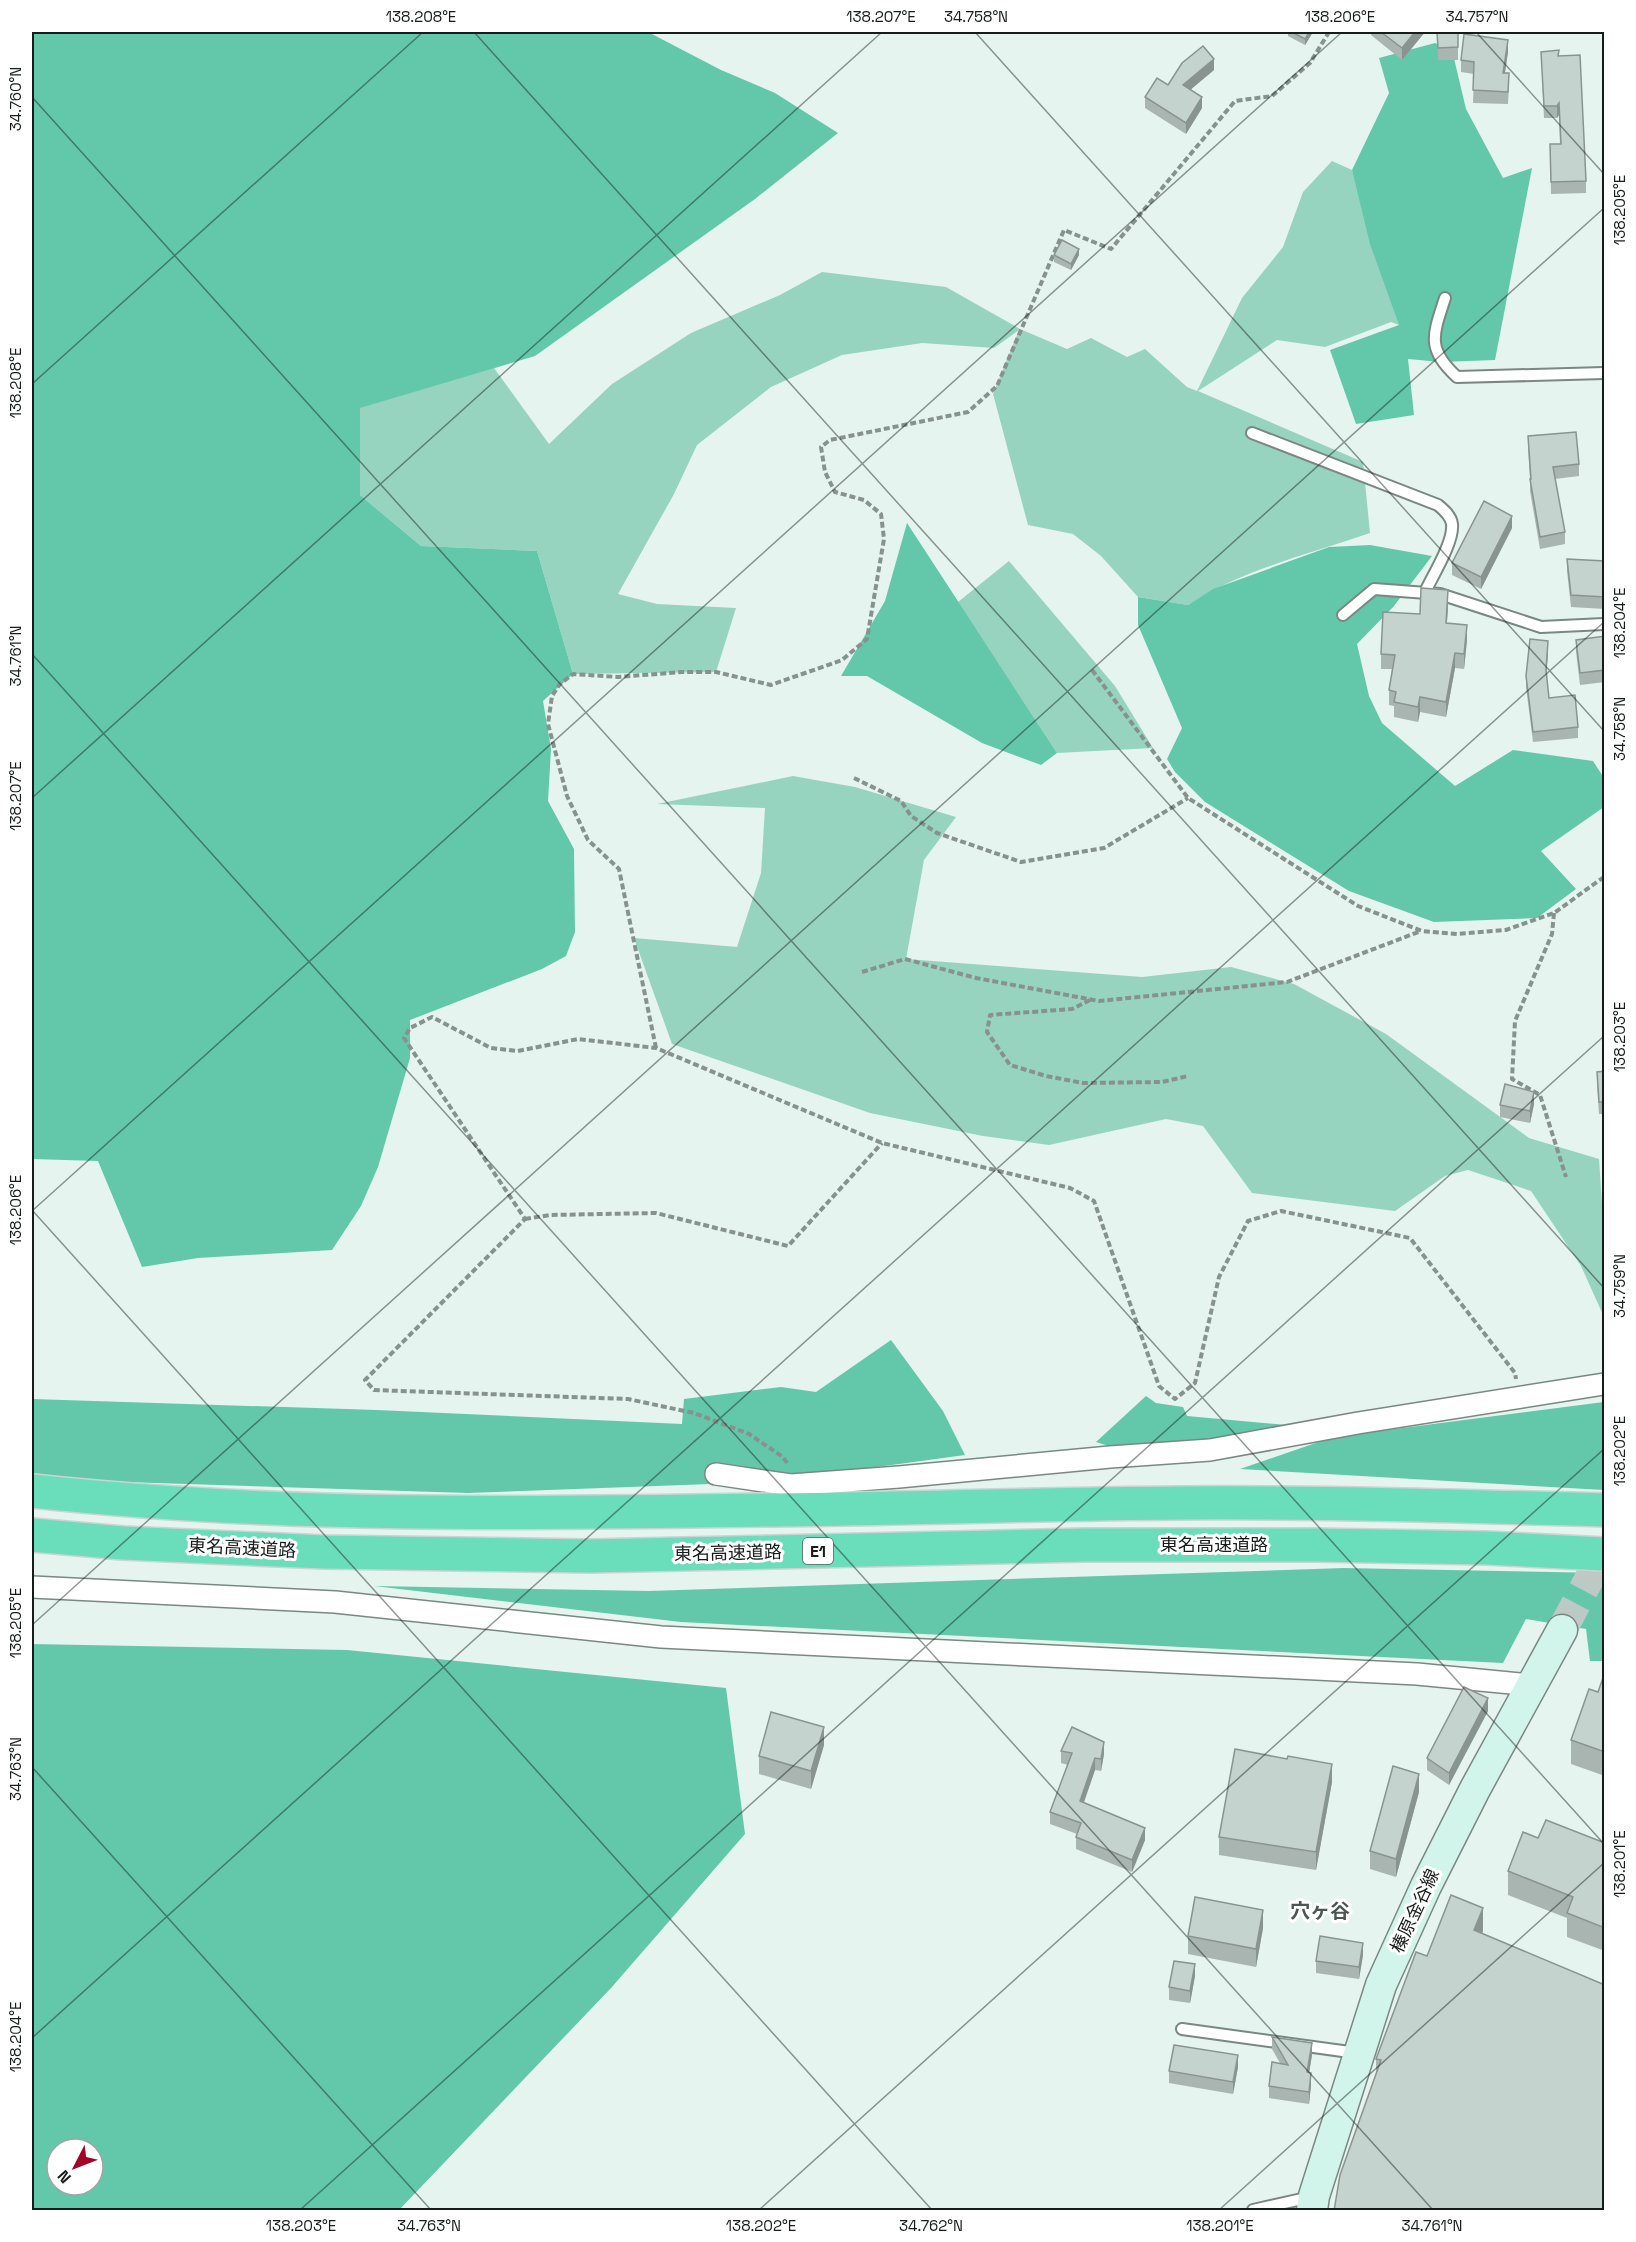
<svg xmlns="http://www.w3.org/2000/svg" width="1636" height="2242" font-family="'Space Grotesk','Noto Sans JP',sans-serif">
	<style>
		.green { fill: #97d4bf }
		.forest { fill: #62c8a9; fill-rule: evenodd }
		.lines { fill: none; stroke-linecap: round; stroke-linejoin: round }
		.secondary-tunnel { stroke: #bcc9c4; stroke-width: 30; stroke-dasharray: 30 15; stroke-linecap: butt }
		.service-casing { stroke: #7a8882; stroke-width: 14 }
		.minor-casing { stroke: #7a8882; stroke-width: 24 }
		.secondary-casing { stroke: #7a8882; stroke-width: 33 }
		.motorway-casing { stroke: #d0d2d1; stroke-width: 36 }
		.path { stroke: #87928e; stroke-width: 4; stroke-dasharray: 6 3; stroke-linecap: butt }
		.service { stroke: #fff; stroke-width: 10 }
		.minor { stroke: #fff; stroke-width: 21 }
		.secondary { stroke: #d2f5eb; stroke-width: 30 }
		.motorway { stroke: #6addbb; stroke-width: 33 }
		.wall { fill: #a9b5b0 }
		.shaded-wall { fill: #899490 }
		.building { fill: #c4d3cd; stroke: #899490; stroke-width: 1.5 }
		.ticks { fill: none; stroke: #161c1a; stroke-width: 1.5; stroke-opacity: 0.45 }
		.labels { text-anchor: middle; stroke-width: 6; stroke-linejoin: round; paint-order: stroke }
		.shield { fill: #fff; stroke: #5c605f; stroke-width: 1.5 }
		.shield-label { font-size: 16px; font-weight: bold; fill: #161c1a }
		.street-label { font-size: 18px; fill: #161c1a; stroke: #fff }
		.neighbourhood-label { font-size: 20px; font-weight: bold; fill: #4a5752; stroke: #fff }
		.neatline { fill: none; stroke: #161c1a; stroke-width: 2 }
		.ticks-label { font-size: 15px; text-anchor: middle; fill: #161c1a }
	</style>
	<rect width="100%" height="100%" fill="#e5f4ee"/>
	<g class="green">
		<path d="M1332 161 1352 170 1399 325 1391 322 1325 347 1277 340 1198 391 1363 462 1370 533C1309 554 1242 570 1188 605L1138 597 1101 556 1073 534 1028 525 993 394 1019 330 994 348 922 343 842 355 771 387 697 445 674 494 618 594 657 604 736 608 716 672 573 674 537 551 421 546 360 495V407L494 368 549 444 612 384 691 333 780 295 822 272 946 287 1020 329 1067 349 1091 338 1127 357 1145 349 1187 387 1197 391 1242 298 1283 247 1303 192Z"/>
		<polygon points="1009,561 1115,686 1153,748 1057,753 958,602"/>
		<polygon points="793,776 855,787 956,817 924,860 906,959 1142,977 1231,967 1294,984 1386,1034 1529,1138 1599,1159 1604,1232 1604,1317 1581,1266 1531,1191 1468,1170 1445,1176 1395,1211 1252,1193 1203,1126 1166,1119 1049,1145 983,1136 870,1113 672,1044 634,938 737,947 761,873 765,808 657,804"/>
	</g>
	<g class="forest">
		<polygon points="32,32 648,32 721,70 775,93 838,133 755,199 535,356 360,408 360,495 421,546 537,551 573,674 543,701 551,749 548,801 574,849 575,932 566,956 542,969 410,1020 410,1058 378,1167 361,1206 332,1250 198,1258 142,1267 98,1161 32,1159"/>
		<polygon points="1435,43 1452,50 1466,109 1503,178 1532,168 1495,360 1441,362 1408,359 1414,415 1356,424 1330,350 1399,325 1370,244 1352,170 1389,93 1379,58"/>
		<polygon points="907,523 1057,753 1041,765 982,743 867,676 841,676 885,601"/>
		<polygon points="1370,545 1432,556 1394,606 1357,644 1369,696 1382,723 1455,786 1513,750 1593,761 1604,778 1604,807 1541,851 1576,889 1537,918 1434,922 1349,891 1205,802 1175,772 1167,759 1182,728 1138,625 1138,597 1188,605 1213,589 1329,547"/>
		<polygon points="891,1340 943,1411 965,1455 767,1482 468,1493 32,1479 32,1399 377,1410 682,1424 684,1399 781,1387 816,1392"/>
		<polygon points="1146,1396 1156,1403 1183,1407 1187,1416 1286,1425 1217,1441 1115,1448 1096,1442"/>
		<polygon points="1604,1402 1604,1490 1240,1469 1333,1437"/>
		<polygon points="1344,1568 1604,1573 1604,1661 1590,1661 1586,1629 1526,1619 1503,1663 681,1622 374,1586 649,1591"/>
		<path d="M32 1644 347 1650 726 1688 745 1834 611 1988 399 2210H32ZM57 2149H93V2185H57Z"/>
	</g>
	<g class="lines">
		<polyline class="secondary-tunnel" points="1562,1630 1604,1551"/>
		<defs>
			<g id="service">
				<path d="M1445 298C1433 335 1426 349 1457 377L1604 373"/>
				<path d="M1252 433 1438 505C1444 510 1451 516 1452 524 1454 542 1433 575 1425 592"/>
				<polyline points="1343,615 1374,589 1440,594 1541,627 1604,624"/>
				<polyline points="1182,2029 1357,2053"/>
				<polyline points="1253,2210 1311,2197"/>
			</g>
			<g id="minor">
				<polyline points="716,1474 791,1485 899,1477 1110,1457 1210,1450 1358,1423 1604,1384"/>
				<polyline points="32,1587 335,1602 661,1637 1417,1674 1531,1685"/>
			</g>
			<polyline id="secondary" points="1312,2210 1314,2196 1381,1985 1426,1886 1475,1789 1562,1630"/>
			<g id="motorway">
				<path d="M32 1491C275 1517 521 1514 766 1510 903 1509 1040 1504 1178 1503 1320 1502 1462 1506 1604 1510"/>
				<polyline points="32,1535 123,1543 324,1552 590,1556 1085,1545 1316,1545 1487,1548 1604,1554"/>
			</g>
		</defs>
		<use href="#service" class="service-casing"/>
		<use href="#minor" class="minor-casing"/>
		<use href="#secondary" class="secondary-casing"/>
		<use href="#motorway" class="motorway-casing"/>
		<g class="path">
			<polyline points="1092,670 1188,798 1358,906 1422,931 1458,934 1506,930 1554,913 1604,877"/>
			<polyline points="854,778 901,801 911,816 937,833 1021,862 1104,848 1188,798"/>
			<polyline points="1554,913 1552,934 1515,1021 1512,1079 1540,1095 1566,1177"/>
			<polyline points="862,972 905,959 976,978 1099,1001 1287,982 1421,931"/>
			<polyline points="1090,1000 1072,1009 990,1015 987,1032 1010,1065 1046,1076 1083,1083 1162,1082 1188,1076"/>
			<polyline points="656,1048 619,869 588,840 567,796 548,724 552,696 560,684 573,674 618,677 682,672 716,672 771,685 842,660 867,639 884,539 881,514 864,500 835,492 825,472 821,447 830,440 968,412 997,386 1064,230 1111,249 1235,101 1272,96 1310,63 1329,32"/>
			<polyline points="525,1219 550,1215 656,1213 788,1246 882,1143"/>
			<polyline points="787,1463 783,1457 749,1434 694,1413 628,1399 374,1390 365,1380 525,1219 404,1038 410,1028 432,1017 491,1048 518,1051 578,1039 656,1048 882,1143 1070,1188 1094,1201 1159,1386 1175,1399 1195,1383 1219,1277 1248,1221 1281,1211 1410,1238 1515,1373 1516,1379"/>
		</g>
		<use href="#service" class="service"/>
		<use href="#minor" class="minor"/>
		<use href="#secondary" class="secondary"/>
		<use href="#motorway" class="motorway"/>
	</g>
	<g class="wall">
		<polygon points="1288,32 1313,32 1305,45 1288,36"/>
		<polygon points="1371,32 1425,32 1402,60 1371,35"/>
		<polygon points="1437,32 1458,32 1458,60 1438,60"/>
		<polygon points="1508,52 1505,73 1509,85 1508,104 1473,103 1474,74 1461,72 1461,60"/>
		<polygon points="1541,52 1558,56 1586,181 1586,193 1551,194 1550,144 1560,144 1559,115 1557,118 1544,118"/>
		<polygon points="1214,70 1191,89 1202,108 1186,134 1145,108 1145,97 1168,85"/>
		<polygon points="1054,255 1079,255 1071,270 1054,262"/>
		<polygon points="1528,436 1579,464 1579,476 1555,479 1565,532 1565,544 1540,549 1530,491 1530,479 1528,449"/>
		<polygon points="1512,528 1481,589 1452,575 1452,563"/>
		<polygon points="1567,559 1605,561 1605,609 1571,607 1567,571"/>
		<polygon points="1448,605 1447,623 1467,640 1464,669 1455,668 1446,717 1420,712 1418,722 1394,717 1394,706 1389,705 1389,690 1392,669 1381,669 1381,654 1420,614"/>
		<polygon points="1605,636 1605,682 1580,685 1576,652 1576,640"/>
		<polygon points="1548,652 1546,675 1549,698 1578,727 1578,738 1533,742 1526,687 1526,676"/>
		<polygon points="1605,1071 1605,1114 1599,1114 1597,1084 1597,1072"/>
		<polygon points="1534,1104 1530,1123 1500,1117 1500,1105"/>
		<polygon points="1605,1672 1605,1776 1571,1764 1571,1740 1598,1692"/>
		<polygon points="1488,1711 1449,1785 1427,1770 1427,1758"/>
		<polygon points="824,1745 811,1789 759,1774 759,1756"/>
		<polygon points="1061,1751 1104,1754 1101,1771 1095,1770 1083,1803 1145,1840 1132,1872 1076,1849 1076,1837 1077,1834 1050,1824 1050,1812 1068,1765 1061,1763"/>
		<polygon points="1332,1782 1316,1870 1219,1855 1219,1837"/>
		<polygon points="1419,1792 1396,1877 1370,1869 1370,1851"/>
		<polygon points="1538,1838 1605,1843 1605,1951 1567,1937 1567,1918 1508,1895 1508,1871"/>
		<polygon points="1263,1928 1256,1967 1188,1954 1188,1936"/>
		<polygon points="1483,1931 1482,1933 1376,2074 1376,2059 1427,1956"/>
		<polygon points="1363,1955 1359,1979 1316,1973 1316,1961"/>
		<polygon points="1195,1976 1190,2003 1169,2000 1169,1987"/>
		<polygon points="1272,2037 1312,2055 1309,2073 1311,2085 1309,2104 1269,2098 1269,2086 1280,2063 1272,2049"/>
		<polygon points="1238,2067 1233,2094 1169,2083 1169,2071"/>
	</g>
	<g class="shaded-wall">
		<polygon points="1309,32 1313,32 1305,45 1305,39"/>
		<polygon points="1415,32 1425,32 1402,60 1402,48"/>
		<polygon points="1508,40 1508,52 1503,85 1503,73"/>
		<polygon points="1214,59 1214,70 1183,96 1183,85"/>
		<polygon points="1202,97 1202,108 1186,134 1186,123"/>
		<polygon points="1559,103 1559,115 1557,118 1557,106"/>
		<polygon points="1079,249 1079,255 1071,270 1071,264"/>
		<polygon points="1512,516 1512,528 1481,589 1481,577"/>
		<polygon points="1448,590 1448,605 1446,638 1446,623"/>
		<polygon points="1467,625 1467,640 1464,669 1464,654"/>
		<polygon points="1548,641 1548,652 1546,680 1546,670"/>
		<polygon points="1455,653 1455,668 1446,717 1446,702"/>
		<polygon points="1420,697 1420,712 1418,722 1418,707"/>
		<polygon points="1534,1092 1534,1104 1530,1123 1530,1111"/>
		<polygon points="1488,1698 1488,1711 1449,1785 1449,1773"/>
		<polygon points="824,1727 824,1745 811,1789 811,1771"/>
		<polygon points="1104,1742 1104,1754 1101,1771 1101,1759"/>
		<polygon points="1095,1758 1095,1770 1080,1814 1080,1801"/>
		<polygon points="1332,1764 1332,1782 1316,1870 1316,1852"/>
		<polygon points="1419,1774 1419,1792 1396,1877 1396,1859"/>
		<polygon points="1145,1828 1145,1840 1132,1872 1132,1860"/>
		<polygon points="1483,1908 1483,1931 1474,1953 1474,1930"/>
		<polygon points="1263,1910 1263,1928 1256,1967 1256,1949"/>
		<polygon points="1363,1943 1363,1955 1359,1979 1359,1967"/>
		<polygon points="1195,1964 1195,1976 1190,2003 1190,1991"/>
		<polygon points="1312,2043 1312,2055 1307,2085 1307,2072"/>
		<polygon points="1238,2055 1238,2067 1233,2094 1233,2082"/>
		<polygon points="1311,2073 1311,2085 1309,2104 1309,2092"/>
	</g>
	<g class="building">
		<polygon points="1292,32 1309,32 1305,39"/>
		<polygon points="1381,32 1415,32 1402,48"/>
		<polygon points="1437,32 1458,32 1458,47 1438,48"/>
		<polygon points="1464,34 1508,40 1503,73 1509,73 1508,92 1473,90 1474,62 1461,60"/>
		<polygon points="1203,46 1214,59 1183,85 1202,97 1186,123 1145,97 1157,78 1168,85 1182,63"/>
		<polygon points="1559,50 1558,56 1580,55 1586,181 1551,182 1550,144 1561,144 1559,103 1557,106 1544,106 1541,52"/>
		<polygon points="1062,240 1079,249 1071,264 1054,255"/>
		<polygon points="1576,432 1579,464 1553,467 1565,532 1540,537 1530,479 1531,479 1528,436"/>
		<polygon points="1484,501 1512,516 1481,577 1452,563"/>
		<polygon points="1567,559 1605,561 1605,597 1571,595"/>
		<polygon points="1421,588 1448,590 1446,623 1467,625 1464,654 1455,653 1446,702 1420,697 1418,707 1394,702 1396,692 1389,690 1395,655 1381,654 1383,612 1420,614"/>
		<polygon points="1605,636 1605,670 1580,673 1576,640"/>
		<polygon points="1530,639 1548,641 1546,670 1549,698 1575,695 1578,727 1533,732 1526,676"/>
		<polygon points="1605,1071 1605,1102 1599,1102 1597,1072"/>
		<polygon points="1505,1084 1534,1092 1530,1111 1500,1105"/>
		<polygon points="1605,1672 1605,1752 1571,1740 1589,1689 1598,1692"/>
		<polygon points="1464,1687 1488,1698 1449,1773 1427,1758"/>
		<polygon points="771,1712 824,1727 811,1771 759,1756"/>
		<polygon points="1072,1727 1104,1742 1101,1759 1095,1758 1080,1801 1145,1828 1132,1860 1076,1837 1081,1823 1050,1812 1072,1753 1061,1751"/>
		<polygon points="1235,1749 1287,1759 1288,1756 1332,1764 1316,1852 1219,1837"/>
		<polygon points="1393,1766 1419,1774 1396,1859 1370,1851"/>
		<polygon points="1546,1820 1605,1843 1605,1928 1567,1913 1573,1897 1508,1871 1523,1832 1538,1838"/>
		<polygon points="1451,1895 1483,1908 1474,1930 1605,1985 1605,2211 1334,2211 1340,2175 1381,2060 1376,2059 1416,1952 1427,1956"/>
		<polygon points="1195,1897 1263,1910 1256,1949 1188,1936"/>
		<polygon points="1320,1936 1363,1943 1359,1967 1316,1961"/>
		<polygon points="1174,1961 1195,1964 1190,1991 1169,1987"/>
		<polygon points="1272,2037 1312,2043 1307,2072 1311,2073 1309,2092 1269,2086 1272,2062 1288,2065"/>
		<polygon points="1174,2045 1238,2055 1233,2082 1169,2071"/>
	</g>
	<path class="ticks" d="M474 32 1604 1288M975 32 1604 731M1476 32 1604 174M32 97 1604 1844M32 384 423 32M32 654 1433 2210M32 798 882 32M32 1210 932 2210M32 1211 1342 32M32 1625 1604 208M32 1767 431 2210M32 2038 1604 622M300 2210 1604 1036M759 2210 1604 1449M1219 2210 1604 1863"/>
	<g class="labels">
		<rect class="shield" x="803" y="1538" width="30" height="26" rx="4.5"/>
		<g class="shield-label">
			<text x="818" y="1557">E1</text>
		</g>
		<g class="street-label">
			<text x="1214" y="1551">東名高速道路</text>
			<text transform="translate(242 1548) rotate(3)" y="6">東名高速道路</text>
			<text transform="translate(728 1553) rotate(-1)" y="6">東名高速道路</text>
			<text transform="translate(1415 1911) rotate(-65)" y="6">榛原金谷線</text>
		</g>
		<g class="neighbourhood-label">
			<text x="1320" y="1918">穴ヶ谷</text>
		</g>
	</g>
	<rect width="1636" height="2242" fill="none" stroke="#ffffff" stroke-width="66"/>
	<g transform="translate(75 2167) rotate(228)"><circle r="28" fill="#ffffff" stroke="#a2a4a3" stroke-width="1.5"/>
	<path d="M0-4.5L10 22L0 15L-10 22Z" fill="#a30426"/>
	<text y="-9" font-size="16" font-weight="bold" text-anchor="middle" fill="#161c1a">N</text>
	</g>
	<rect x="33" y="33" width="1570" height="2176" class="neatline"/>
	<g class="ticks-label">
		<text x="421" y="22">138.208°E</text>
		<text x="881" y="22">138.207°E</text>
		<text x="976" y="22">34.758°N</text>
		<text x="1340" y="22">138.206°E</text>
		<text x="1477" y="22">34.757°N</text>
		<text transform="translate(16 99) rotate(-90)" y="5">34.760°N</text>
		<text transform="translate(1620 210) rotate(-90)" y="5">138.205°E</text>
		<text transform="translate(16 383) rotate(-90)" y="5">138.208°E</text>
		<text transform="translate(1620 623) rotate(-90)" y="5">138.204°E</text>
		<text transform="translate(16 656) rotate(-90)" y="5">34.761°N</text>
		<text transform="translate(1620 729) rotate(-90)" y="5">34.758°N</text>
		<text transform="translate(16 796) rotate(-90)" y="5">138.207°E</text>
		<text transform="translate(1620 1037) rotate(-90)" y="5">138.203°E</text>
		<text transform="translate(16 1210) rotate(-90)" y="5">138.206°E</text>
		<text transform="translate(1620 1286) rotate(-90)" y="5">34.759°N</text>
		<text transform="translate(1620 1451) rotate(-90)" y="5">138.202°E</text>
		<text transform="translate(16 1623) rotate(-90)" y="5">138.205°E</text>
		<text transform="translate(16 1769) rotate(-90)" y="5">34.763°N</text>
		<text transform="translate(1620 1864) rotate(-90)" y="5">138.201°E</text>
		<text transform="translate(16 2037) rotate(-90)" y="5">138.204°E</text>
		<text x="301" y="2231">138.203°E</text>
		<text x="429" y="2231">34.763°N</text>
		<text x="761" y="2231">138.202°E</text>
		<text x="931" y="2231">34.762°N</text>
		<text x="1220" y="2231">138.201°E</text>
		<text x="1432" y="2231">34.761°N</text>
	</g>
</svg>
